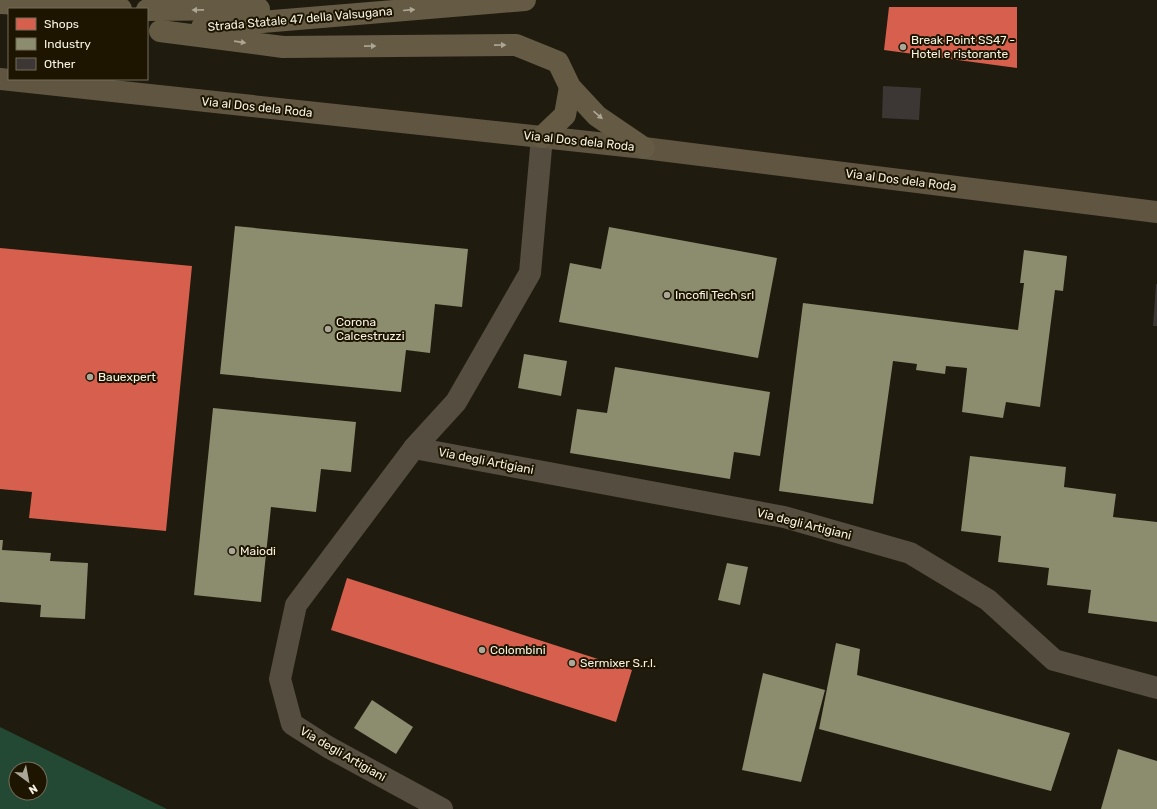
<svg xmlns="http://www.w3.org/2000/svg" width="1157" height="809" font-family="Rubik,sans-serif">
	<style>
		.green { fill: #234834; fill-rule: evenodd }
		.shops { fill: #d6604d }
		.industry { fill: #8c8c6e }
		.building { fill: #3c3734 }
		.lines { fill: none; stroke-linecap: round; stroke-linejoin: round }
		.minor { stroke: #554d3f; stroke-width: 22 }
		.major { stroke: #5f5541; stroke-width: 22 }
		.highway { stroke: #655a44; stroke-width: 22 }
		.oneway { fill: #aea694 }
		.poi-dot { fill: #aba798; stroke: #1d1500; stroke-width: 1.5 }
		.labels { text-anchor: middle; stroke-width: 4; stroke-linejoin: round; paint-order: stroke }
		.street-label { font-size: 12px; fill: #f7f2e3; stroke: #1d1500 }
		.poi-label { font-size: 12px; fill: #f7f2e3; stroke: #1d1500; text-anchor: start }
	</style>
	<rect width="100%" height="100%" fill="#1f1b0e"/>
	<path class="green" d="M0 727 167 809H0ZM16 769H40V793H16Z"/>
	<g class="shops">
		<polygon points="889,7 1017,7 1017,68 884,50"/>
		<polygon points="0,248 192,266 166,531 29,518 32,492 0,489"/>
		<polygon points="347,578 632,670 616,722 331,630"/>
	</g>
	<g class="industry">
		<polygon points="235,226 468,249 462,307 435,304 430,353 406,350 401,392 220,374"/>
		<polygon points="609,227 777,258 758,358 559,322 570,263 601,269"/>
		<polygon points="1024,250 1067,256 1063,291 1055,290 1040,407 1006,402 1003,418 962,412 967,368 946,366 945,374 916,370 917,364 893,361 873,504 779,491 803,303 1018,330 1024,283 1020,283"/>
		<polygon points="524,354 567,361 561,396 518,388"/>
		<polygon points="615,367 770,392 760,456 734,452 730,479 570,453 577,409 607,413"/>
		<polygon points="213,408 356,422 351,472 321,469 316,512 271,507 261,602 194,595"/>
		<polygon points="970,456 1066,467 1064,487 1116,494 1113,517 1157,522 1157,622 1088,613 1091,590 1047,585 1049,568 998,562 1001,536 961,531"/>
		<polygon points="0,540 3,540 2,550 51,553 50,561 88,563 85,619 40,617 41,605 0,602"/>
		<polygon points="727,563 748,567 740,605 718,600"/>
		<polygon points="836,643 860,649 857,675 1070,733 1051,791 819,729"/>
		<polygon points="763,673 825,690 801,782 742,770"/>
		<polygon points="372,700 413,727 396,754 354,728"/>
		<polygon points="1118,749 1157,761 1157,809 1101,809"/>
	</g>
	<g class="building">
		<polygon points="883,86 921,88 919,120 882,118"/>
		<polygon points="1156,284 1157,284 1157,326 1153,326"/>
	</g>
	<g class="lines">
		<g class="minor">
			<polyline points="414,448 784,517 910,553 988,600 1054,660 1157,688"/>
			<polyline points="442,809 328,747 292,724 280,679 296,605 414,448 456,402 530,273 542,137"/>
		</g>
		<polyline class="major" points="0,79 644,148 1157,212"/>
		<g class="highway">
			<polyline points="0,3 121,9"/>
			<polyline points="147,10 259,9"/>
			<polyline points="202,27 525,0"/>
			<polyline points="160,31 283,47 516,45 558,62 570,87 597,116 644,148"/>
			<polyline points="542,137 565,115 570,87"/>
		</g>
	</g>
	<defs><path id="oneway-solid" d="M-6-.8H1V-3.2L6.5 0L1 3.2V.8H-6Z"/></defs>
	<g class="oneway">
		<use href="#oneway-solid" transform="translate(198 10) rotate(179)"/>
		<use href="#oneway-solid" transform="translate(409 10) rotate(-5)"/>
		<use href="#oneway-solid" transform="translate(240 42) rotate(8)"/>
		<use href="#oneway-solid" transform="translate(500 45) rotate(-1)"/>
		<use href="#oneway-solid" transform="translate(370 46) rotate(-1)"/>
		<use href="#oneway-solid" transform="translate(598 115) rotate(41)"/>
	</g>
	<g class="poi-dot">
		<circle cx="903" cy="47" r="4"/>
		<circle cx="667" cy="295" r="4"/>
		<circle cx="328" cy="329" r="4"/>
		<circle cx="90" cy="377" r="4"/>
		<circle cx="232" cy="551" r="4"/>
		<circle cx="482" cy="650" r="4"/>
		<circle cx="572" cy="663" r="4"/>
	</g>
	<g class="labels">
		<g class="street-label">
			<text transform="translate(300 19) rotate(-5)" y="4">Strada Statale 47 della Valsugana</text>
			<text transform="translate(257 107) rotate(6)" y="4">Via al Dos dela Roda</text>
			<text transform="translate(579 141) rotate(6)" y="4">Via al Dos dela Roda</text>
			<text transform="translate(901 180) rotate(7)" y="4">Via al Dos dela Roda</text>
			<text transform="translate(486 461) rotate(11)" y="4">Via degli Artigiani</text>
			<text transform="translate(804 524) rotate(14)" y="4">Via degli Artigiani</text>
			<text transform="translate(343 754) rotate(30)" y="4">Via degli Artigiani</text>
		</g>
		<g class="poi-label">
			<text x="911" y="44">Break Point SS47 -<tspan x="911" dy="14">Hotel e ristorante</tspan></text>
			<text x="675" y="299">Incofil Tech srl</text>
			<text x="336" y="326">Corona<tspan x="336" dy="14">Calcestruzzi</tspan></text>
			<text x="98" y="381">Bauexpert</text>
			<text x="240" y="555">Maiodi</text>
			<text x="490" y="654">Colombini</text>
			<text x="580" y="667">Sermixer S.r.l.</text>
		</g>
	</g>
	<rect x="8" y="8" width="140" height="72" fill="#1d1500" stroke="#746d5b"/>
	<rect x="16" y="18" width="20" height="12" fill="#d6604d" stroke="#746d5b"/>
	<text x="44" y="28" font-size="12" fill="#f7f2e3">Shops</text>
	<rect x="16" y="38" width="20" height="12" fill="#8c8c6e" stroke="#746d5b"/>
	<text x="44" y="48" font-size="12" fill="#f7f2e3">Industry</text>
	<rect x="16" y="58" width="20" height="12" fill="#3c3734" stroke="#746d5b"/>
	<text x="44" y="68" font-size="12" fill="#f7f2e3">Other</text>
	<g transform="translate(28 781) rotate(148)"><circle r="19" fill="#1d1500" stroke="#746d5b"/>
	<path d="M0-3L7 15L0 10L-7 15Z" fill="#aba798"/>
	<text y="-6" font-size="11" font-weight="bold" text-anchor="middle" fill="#f7f2e3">N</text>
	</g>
</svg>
